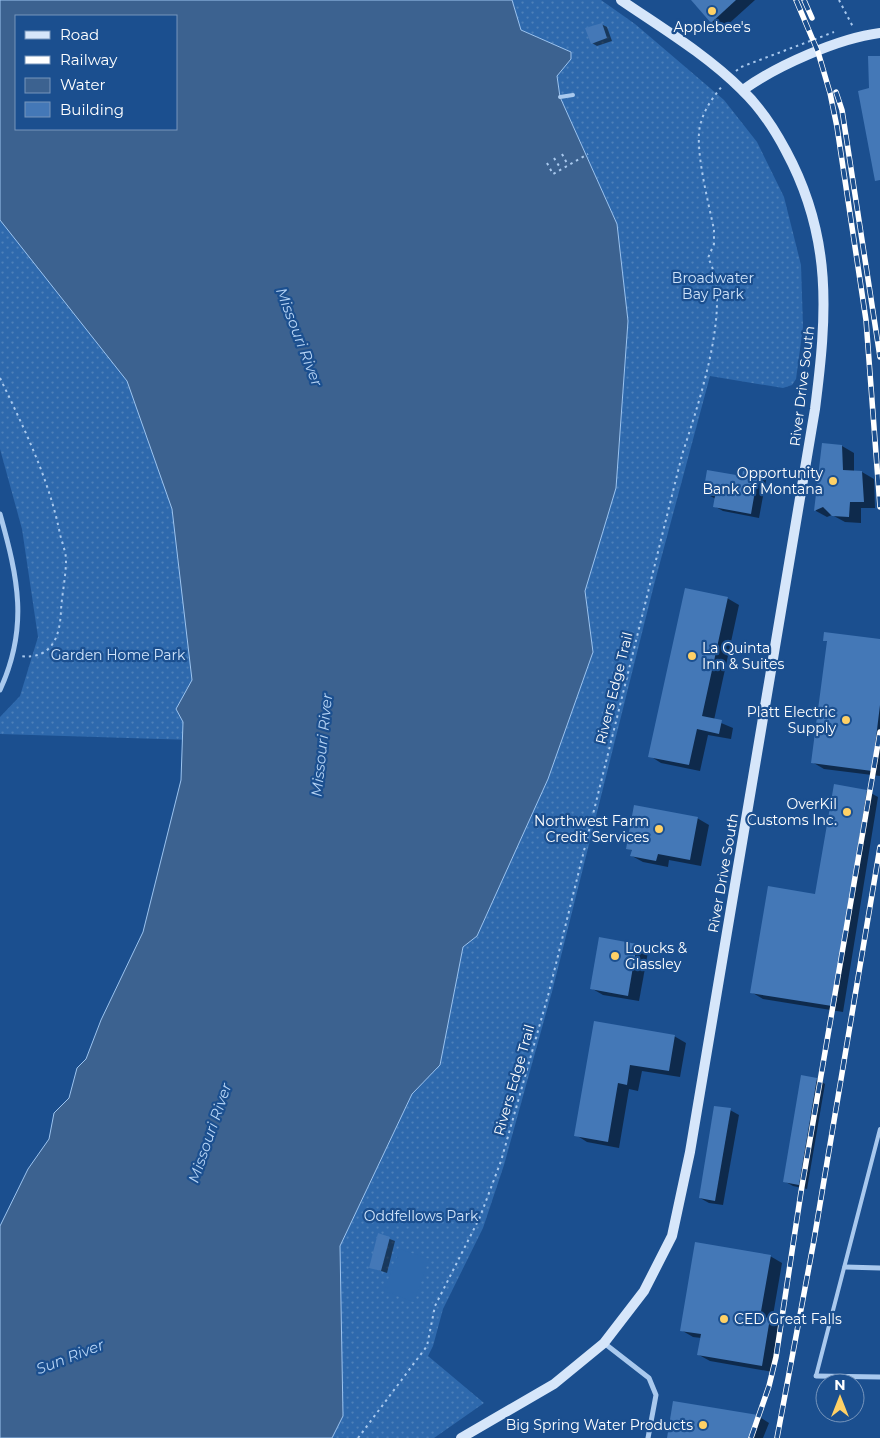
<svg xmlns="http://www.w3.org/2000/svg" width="880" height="1438" font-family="Montserrat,sans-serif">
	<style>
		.grass { fill: url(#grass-dots) }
		.garden { fill: #2e69ad }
		.water { fill: #3c6290; stroke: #9cc4f0; fill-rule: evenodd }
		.shadow { fill: #0007 }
		.building { fill: #4478b7 }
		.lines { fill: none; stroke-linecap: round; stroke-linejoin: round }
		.path { stroke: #a9c9ee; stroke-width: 2; stroke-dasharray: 2.5 4; stroke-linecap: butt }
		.lane { stroke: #a9c9ee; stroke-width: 4 }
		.street { stroke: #a9c9ee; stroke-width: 5 }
		.secondary { stroke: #d6e6fa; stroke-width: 10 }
		.rail-casing { stroke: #fff; stroke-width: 5.5 }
		.rail { stroke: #1b4f8f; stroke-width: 4; stroke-dasharray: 11; stroke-linecap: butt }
		.poi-dot { fill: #ffd166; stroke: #1b4f8f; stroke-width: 2 }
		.labels { text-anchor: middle; stroke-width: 4.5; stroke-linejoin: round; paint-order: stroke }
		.poi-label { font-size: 14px; fill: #fff; stroke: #1b4f8f; text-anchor: end }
		.park-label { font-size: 14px; fill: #cfe3fa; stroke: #1b4f8f }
		.street-label { font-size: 14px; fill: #fff; stroke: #1b4f8f }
		.water-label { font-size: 15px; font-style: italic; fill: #b5d3f5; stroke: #1b4f8f }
	</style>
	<defs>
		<pattern id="grass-dots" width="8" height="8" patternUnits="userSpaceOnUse" patternTransform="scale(1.25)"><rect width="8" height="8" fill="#2e69ad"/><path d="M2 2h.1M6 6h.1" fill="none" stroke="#4d80b9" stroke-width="1.8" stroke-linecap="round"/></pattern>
	</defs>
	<rect width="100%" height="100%" fill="#1b4f8f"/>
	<g class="grass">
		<polygon points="512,0 601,0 635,24 724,100 757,142 784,197 801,265 803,327 796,379 792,385 783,388 710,376 654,585 553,988 504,1165 483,1228 443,1309 433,1346 428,1356 484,1403 434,1438 332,1438 343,1416 340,1246 412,1094 440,1065 463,947 477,936 548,779 593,652 585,591 616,488 628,321 617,224 560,97 557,76 571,59 571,52 521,30"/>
		<polygon points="0,201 108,336 166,444 202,628 193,740 0,734 0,717 20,696 38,637 22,529 0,449"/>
	</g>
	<polygon class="garden" points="400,1249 429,1259 414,1302 384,1291"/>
	<path class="water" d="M0 0H512L521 30 571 52V59L557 76 560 97 617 224 628 321 616 488 585 591 593 652 548 779 477 936 463 947 440 1065 412 1094 340 1246 343 1416 332 1438H0V1226L28 1169 49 1139 54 1113 69 1098 77 1068 86 1059 101 1020 143 932 181 780 183 722 176 709 192 680 172 509 127 381 0 220ZM16 16H176V129H16Z"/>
	<g class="shadow">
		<polygon points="692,0 755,0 724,28 712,22"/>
		<polygon points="601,24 607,27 612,41 597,46 592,43"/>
		<polygon points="823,444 842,446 854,453 854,472 862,472 874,479 875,508 861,508 861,523 845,522 832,515 827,517 816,511"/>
		<polygon points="758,475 766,480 759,518 723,511 714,506 716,499 704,493 743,478"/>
		<polygon points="727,598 739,605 714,720 733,728 731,739 708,735 700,771 661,763 650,756"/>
		<polygon points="825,640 880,641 880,776 824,769 812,762 828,642"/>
		<polygon points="835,785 867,791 878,797 843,1012 763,999 751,992 816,896"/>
		<polygon points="697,818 709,825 701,866 669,860 668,867 643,862 632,856 633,851 628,848"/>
		<polygon points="636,945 648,952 639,1001 603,995 591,988"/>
		<polygon points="595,1022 674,1036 686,1043 680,1077 642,1071 638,1091 629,1089 619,1148 587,1142 576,1135"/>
		<polygon points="817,1079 825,1084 807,1189 793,1186 784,1181"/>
		<polygon points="730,1110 739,1115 723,1205 709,1203 700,1198"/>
		<polygon points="379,1235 395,1241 387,1273 370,1267"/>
		<polygon points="770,1256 782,1263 772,1321 781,1326 773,1372 710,1361 699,1355 701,1338 693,1337 681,1330"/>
		<polygon points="758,1416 769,1423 763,1438 668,1438"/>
	</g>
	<g class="building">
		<polygon points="691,0 736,0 711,23"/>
		<polygon points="602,23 607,38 591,44 585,28"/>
		<polygon points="868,56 880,56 880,180 875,181 858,91 869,88"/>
		<polygon points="822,443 842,445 843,470 862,471 864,502 850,502 849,517 832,516 823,507 814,511"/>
		<polygon points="707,470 742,476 743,471 758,474 751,514 713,507 715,496 703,494"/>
		<polygon points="685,588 728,597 702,716 722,720 719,734 697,729 689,765 648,757"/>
		<polygon points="824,632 880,639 880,705 872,771 811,763 827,641 823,641"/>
		<polygon points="834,784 867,790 832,1006 750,993 768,886 815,894"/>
		<polygon points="634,805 698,817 690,860 658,854 656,861 630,856 632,850 626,849"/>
		<polygon points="599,937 637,944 628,996 590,989"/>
		<polygon points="594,1021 675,1035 669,1071 630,1065 627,1085 618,1083 608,1142 574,1136"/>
		<polygon points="801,1075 817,1078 799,1185 783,1182"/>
		<polygon points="714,1106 731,1108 715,1201 699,1198"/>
		<polygon points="378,1233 390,1237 381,1271 369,1268"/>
		<polygon points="695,1242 771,1255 760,1317 770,1318 762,1366 697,1355 701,1334 680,1331"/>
		<polygon points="673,1401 758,1415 750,1438 667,1438"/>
	</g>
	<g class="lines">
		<g class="path">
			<polyline points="839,0 853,27"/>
			<polyline points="736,71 741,67 834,32"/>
			<polyline points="562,154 568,165"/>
			<polyline points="554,158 561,169"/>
			<polyline points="547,163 553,174 588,154"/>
			<path d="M0 378C24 428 49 479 60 534 62 543 66 552 66 560 66 576 62 594 61 610 60 637 52 660 20 656"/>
			<path d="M358 1438 427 1346 435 1306 480 1217 501 1161 549 992 682 455C697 408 734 303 708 258L714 244V230C709 204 693 145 701 122 705 108 714 96 723 85"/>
		</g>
		<g class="lane">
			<polyline points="560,97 573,95"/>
			<polyline points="816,1376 880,1129"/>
		</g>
		<g class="street">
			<path d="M0 514C18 578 29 627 0 690"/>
			<polyline points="845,1267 880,1268"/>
			<polyline points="604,1343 649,1378 656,1395 648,1438"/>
			<polyline points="816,1376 880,1377"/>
		</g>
		<g class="secondary">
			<path d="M743 90C776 66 839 38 880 33"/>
			<path d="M461 1438 554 1384 604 1343 644 1291 672 1236 690 1152 815 409C827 315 833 238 786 151 775 130 760 107 742 90 707 55 662 28 621 0"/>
		</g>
		<defs>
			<g id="rail">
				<polyline points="796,0 818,52 830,93 837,127 866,320 880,507"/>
				<polyline points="804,0 812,18"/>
				<polyline points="836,92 842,110 880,357"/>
				<polyline points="751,1438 769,1386 776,1357 801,1192 880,732"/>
				<polyline points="777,1438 814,1240 880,847"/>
			</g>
		</defs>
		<use href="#rail" class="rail-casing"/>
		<use href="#rail" class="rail"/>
	</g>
	<g class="poi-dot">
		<circle cx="712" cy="11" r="5"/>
		<circle cx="833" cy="481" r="5"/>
		<circle cx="692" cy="656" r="5"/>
		<circle cx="846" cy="720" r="5"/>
		<circle cx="847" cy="812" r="5"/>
		<circle cx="659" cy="829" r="5"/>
		<circle cx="615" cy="956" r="5"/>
		<circle cx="724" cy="1319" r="5"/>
		<circle cx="703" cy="1425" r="5"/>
	</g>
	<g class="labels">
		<g class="poi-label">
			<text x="712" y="32" text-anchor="middle">Applebee's</text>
			<text x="823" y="478">Opportunity<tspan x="823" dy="16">Bank of Montana</tspan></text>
			<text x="702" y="653" text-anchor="start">La Quinta<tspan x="702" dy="16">Inn &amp; Suites</tspan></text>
			<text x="836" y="717">Platt Electric<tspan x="836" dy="16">Supply</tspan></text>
			<text x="837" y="809">OverKil<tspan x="837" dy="16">Customs Inc.</tspan></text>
			<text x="649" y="826">Northwest Farm<tspan x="649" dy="16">Credit Services</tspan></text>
			<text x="625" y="953" text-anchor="start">Loucks &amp;<tspan x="625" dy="16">Glassley</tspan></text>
			<text x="734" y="1324" text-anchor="start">CED Great Falls</text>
			<text x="693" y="1430">Big Spring Water Products</text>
		</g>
		<g class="park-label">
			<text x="713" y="283">Broadwater<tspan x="713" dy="16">Bay Park</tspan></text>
			<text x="118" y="660">Garden Home Park</text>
			<text x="421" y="1221">Oddfellows Park</text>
		</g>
		<g class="street-label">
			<text transform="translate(802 386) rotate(-83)" y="5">River Drive South</text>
			<text transform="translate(614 688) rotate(-76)" y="5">Rivers Edge Trail</text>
			<text transform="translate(723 873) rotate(-80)" y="5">River Drive South</text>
			<text transform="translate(514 1080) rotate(-74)" y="5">Rivers Edge Trail</text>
		</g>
		<g class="water-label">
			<text transform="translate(299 337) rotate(69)" y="5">Missouri River</text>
			<text transform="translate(322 745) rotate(-84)" y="5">Missouri River</text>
			<text transform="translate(210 1133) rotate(-71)" y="5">Missouri River</text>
			<text transform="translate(70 1357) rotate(-21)" y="5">Sun River</text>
		</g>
	</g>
	<rect x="15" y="15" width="162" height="115" fill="#1b4f8f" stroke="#7695bc"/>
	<rect x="25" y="31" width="25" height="8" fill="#d6e6fa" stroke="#7695bc"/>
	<text x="60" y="40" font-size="15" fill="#ffffff">Road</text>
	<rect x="25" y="56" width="25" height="8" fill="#ffffff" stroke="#7695bc"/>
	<text x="60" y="65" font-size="15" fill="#ffffff">Railway</text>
	<rect x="25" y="78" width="25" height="15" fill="#3c6290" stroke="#7695bc"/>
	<text x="60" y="90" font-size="15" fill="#ffffff">Water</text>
	<rect x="25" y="102" width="25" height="15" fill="#4478b7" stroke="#7695bc"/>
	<text x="60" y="115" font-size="15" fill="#ffffff">Building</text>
	<g transform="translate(840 1398)"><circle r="24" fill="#1b4f8f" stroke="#7695bc"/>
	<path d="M0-4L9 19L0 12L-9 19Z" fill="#ffd166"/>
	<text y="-8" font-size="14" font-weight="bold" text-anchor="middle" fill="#ffffff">N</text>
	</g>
</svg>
